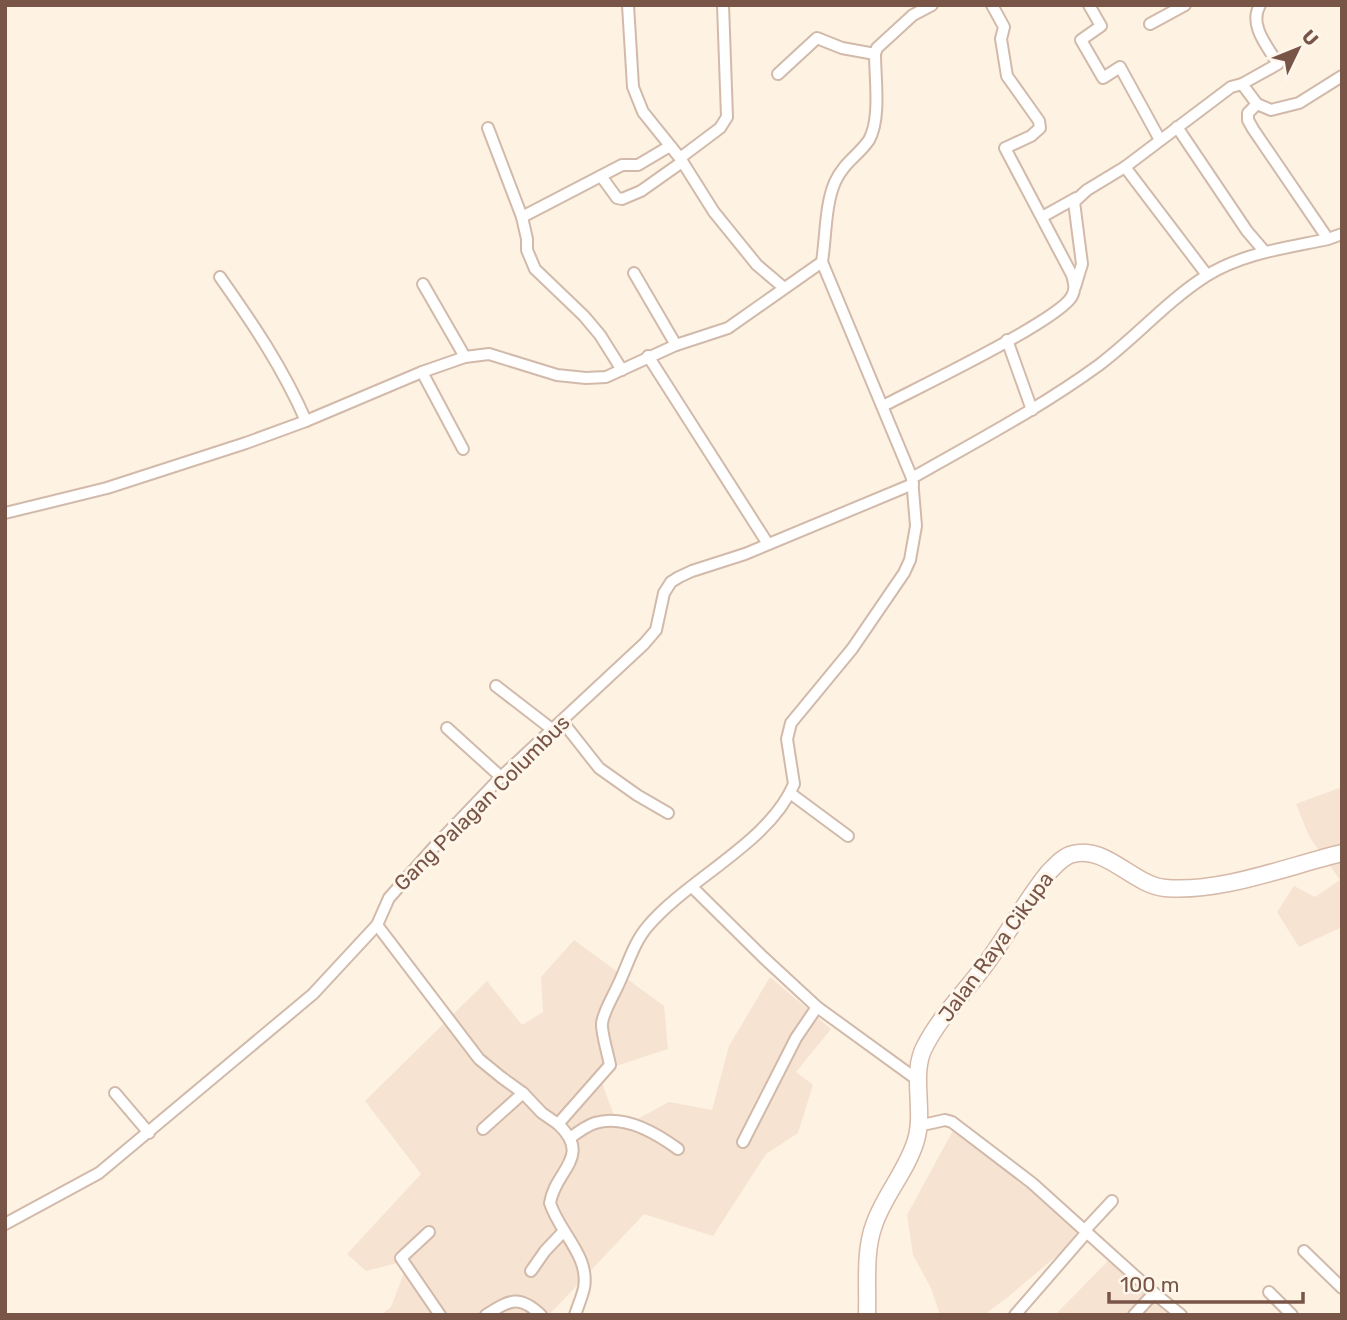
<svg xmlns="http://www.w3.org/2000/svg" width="1347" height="1320" font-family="Rubik,sans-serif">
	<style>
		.residential { fill: #f6e3d1 }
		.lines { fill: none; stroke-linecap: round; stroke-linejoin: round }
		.minor-casing { stroke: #d2baab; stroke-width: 14 }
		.secondary-casing { stroke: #d6b9a8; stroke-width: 19 }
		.minor { stroke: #fff; stroke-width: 10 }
		.secondary { stroke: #fff; stroke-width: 16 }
		.labels { text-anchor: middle; stroke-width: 6; stroke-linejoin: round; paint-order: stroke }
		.street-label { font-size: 21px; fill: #785547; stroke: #fff6eb }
	</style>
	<rect width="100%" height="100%" fill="#fef2e3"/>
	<g class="residential">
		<polygon points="1342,787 1342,927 1299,947 1277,912 1294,886 1315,897 1340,880 1309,836 1296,804"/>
		<polygon points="574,940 664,1006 668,1049 598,1072 619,1129 669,1102 712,1110 729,1046 770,977 831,1029 796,1072 813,1085 798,1133 766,1154 713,1236 644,1214 549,1315 381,1315 391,1307 409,1260 366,1271 347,1254 421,1174 365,1101 487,981 522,1025 543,1012 541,977"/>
		<polygon points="956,1125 1085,1232 1009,1296 984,1315 940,1315 931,1288 913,1255 907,1215"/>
		<polygon points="1108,1261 1170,1315 1055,1315"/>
	</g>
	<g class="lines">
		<defs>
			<g id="minor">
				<polyline points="628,5 633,87 643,112 680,158 714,212 757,265 783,287"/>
				<polyline points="1089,5 1101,26 1081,40 1103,78 1120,67 1160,140"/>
				<polyline points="1150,24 1185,5"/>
				<polyline points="778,74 817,38 842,48 875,54"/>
				<path d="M1242 84 1278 64C1268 47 1248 25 1260 5"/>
				<polyline points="1257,104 1248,113 1248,120 1253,129 1328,239 1342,234"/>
				<polyline points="1177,127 1247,231 1265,252"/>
				<polyline points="488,128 522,217 527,239 527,250 535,269 584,316 600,335 622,370"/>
				<polyline points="680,158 720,128 727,117 723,5"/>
				<polyline points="1125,167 1207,275"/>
				<polyline points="601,176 617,198 622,199 641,191 682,162"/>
				<polyline points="522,217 622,165 638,165 670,146"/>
				<polyline points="1042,217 1076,198"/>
				<polyline points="634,273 676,345"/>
				<path d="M220 277C253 324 283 368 306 421"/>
				<polyline points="423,284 465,357"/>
				<polyline points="1075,287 1082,264 1074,202 1087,190 1125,167 1231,87 1242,84 1257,104 1271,110 1299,103 1342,76"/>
				<polyline points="1007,340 1032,410"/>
				<polyline points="648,356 768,544"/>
				<polyline points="422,372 463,449"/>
				<path d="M883 406C915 389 1060 320 1072 296 1076 289 1074 282 1072 275L1005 148 1031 136 1040 128 1039 121 1007 76 1001 39 1004 27 992 5"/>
				<path d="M912 478C975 442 1040 408 1099 365 1136 337 1167 301 1206 276 1243 253 1286 248 1328 239"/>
				<path d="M5 513 107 488 246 443 306 421 422 372 465 357 489 354 557 375 586 378 606 377 676 345 728 328 822 262C826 236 825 205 835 182 844 162 859 155 869 140 881 119 875 78 875 54L877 48 913 15 932 5"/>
				<polyline points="496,686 553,730"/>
				<polyline points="562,721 599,768 637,795 668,813"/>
				<polyline points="447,728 501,777"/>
				<polyline points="790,793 848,836"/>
				<polyline points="692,887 764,958 817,1007 919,1081"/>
				<path d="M377 925 479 1059 501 1077 523 1093 542 1113 558 1124 610 1065C608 1054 601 1032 602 1023 604 1010 614 995 619 983 628 964 634 942 648 926 690 877 769 843 794 784L787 739 791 723 852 649 904 573 910 560 916 526 912 478 822 262"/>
				<polyline points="115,1093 149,1133"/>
				<path d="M558 1124C593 1157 555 1170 550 1203 559 1232 590 1256 584 1288 582 1297 578 1306 575 1315"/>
				<polyline points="918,1126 945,1120 952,1122 1032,1183 1154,1293 1181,1315"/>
				<polyline points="483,1129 523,1093"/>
				<path d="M570 1138C578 1132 586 1126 595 1123 624 1114 655 1132 678 1149"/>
				<polyline points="743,1142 796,1038 817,1007"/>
				<polyline points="5,1224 99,1173 313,994 377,925 389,898 435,846 501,777 644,644 656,630 664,593 671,582 679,577 692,571 745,554 913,484"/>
				<polyline points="1085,1230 1112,1201"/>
				<polyline points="429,1232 401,1258 440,1315"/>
				<polyline points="1304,1251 1342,1288"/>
				<polyline points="531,1271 545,1251 563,1232"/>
				<polyline points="1269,1292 1292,1315"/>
				<path d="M486 1315C510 1300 519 1294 541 1315"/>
				<polyline points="1015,1315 1087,1232"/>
				<polyline points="1134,1315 1154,1293"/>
			</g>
			<path id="secondary" d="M867 1315C868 1286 864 1252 874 1225 884 1195 907 1171 916 1140 925 1110 910 1073 925 1046 941 1015 968 989 988 961 1009 932 1026 900 1048 873 1055 866 1063 856 1073 854 1106 845 1133 885 1165 888 1221 893 1288 866 1342 853"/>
		</defs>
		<use href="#minor" class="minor-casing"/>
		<use href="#secondary" class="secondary-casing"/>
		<use href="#minor" class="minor"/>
		<use href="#secondary" class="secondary"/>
	</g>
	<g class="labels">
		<g class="street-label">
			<text transform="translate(482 803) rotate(-45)" y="7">Gang Palagan Columbus</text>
			<text transform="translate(996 947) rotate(-54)" y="7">Jalan Raya Cikupa</text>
		</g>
	</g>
	<rect width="1347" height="1320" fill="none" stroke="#785547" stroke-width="14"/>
	<g transform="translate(1298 49) rotate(47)" stroke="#fff6eb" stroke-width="5" paint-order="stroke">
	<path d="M0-5L12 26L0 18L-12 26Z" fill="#785547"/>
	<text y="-10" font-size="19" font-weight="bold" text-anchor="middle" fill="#785547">U</text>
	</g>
	<path d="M1109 1292v10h194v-10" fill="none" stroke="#785547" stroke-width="3.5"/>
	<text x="1120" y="1292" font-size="21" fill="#785547" stroke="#fff6eb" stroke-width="5" paint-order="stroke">100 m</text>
</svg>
